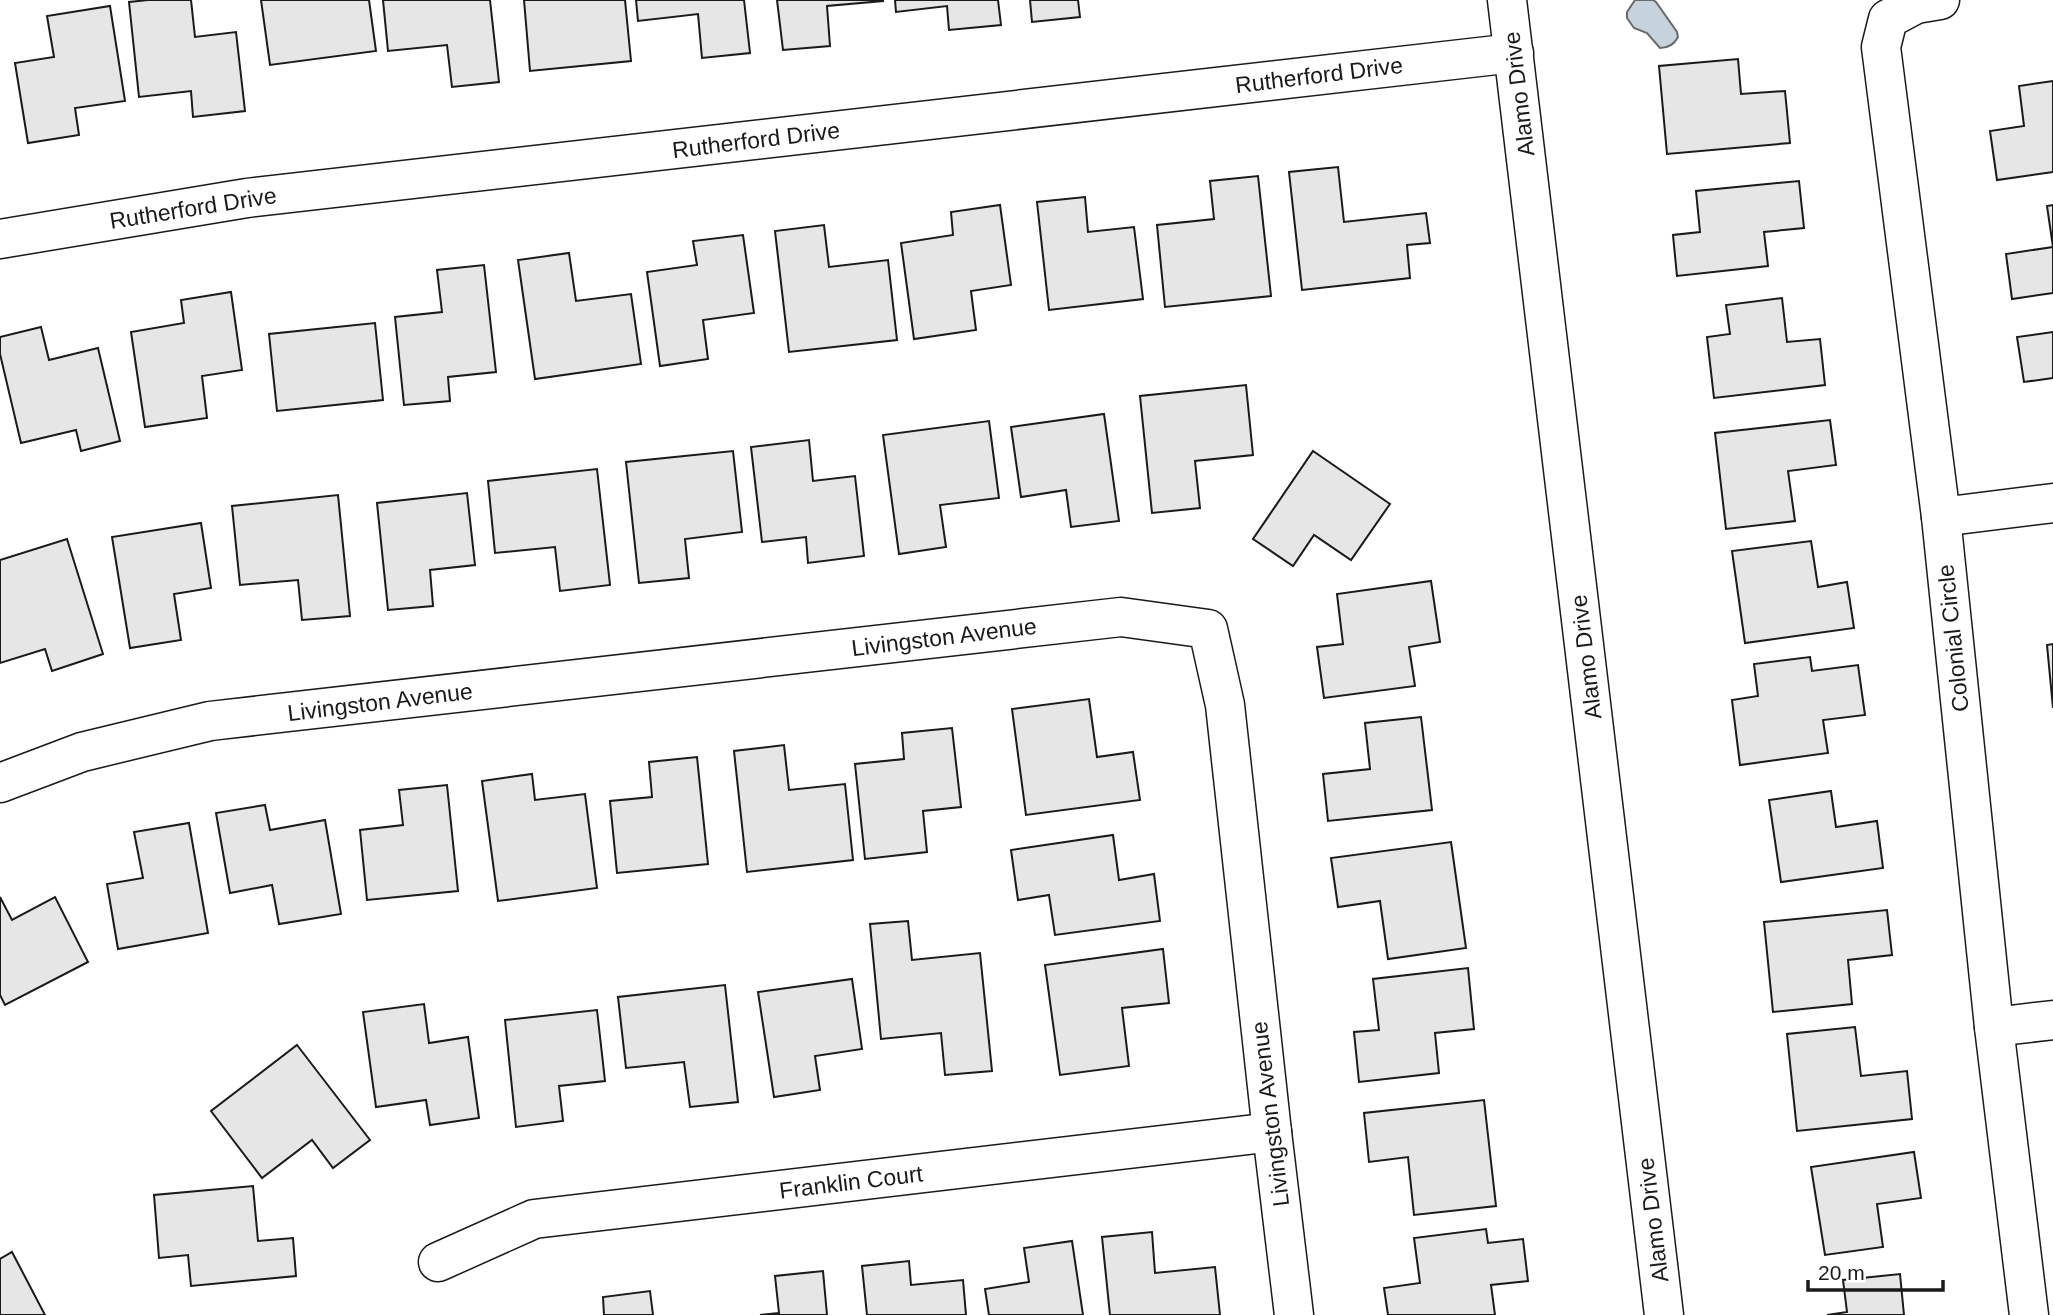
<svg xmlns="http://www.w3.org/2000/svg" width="2053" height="1315" font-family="Arial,sans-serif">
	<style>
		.water { fill: #c6d2dc; stroke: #6a6a6a; stroke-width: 2 }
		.building { fill: #e6e6e6; stroke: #1a1a1a; stroke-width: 2 }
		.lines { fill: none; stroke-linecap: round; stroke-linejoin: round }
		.street-casing { stroke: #1a1a1a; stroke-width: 41 }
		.secondary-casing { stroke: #1a1a1a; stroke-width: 41 }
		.street { stroke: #fff; stroke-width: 38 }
		.secondary { stroke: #fff; stroke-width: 38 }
		.labels { text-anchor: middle; stroke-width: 5; stroke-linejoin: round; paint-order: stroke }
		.street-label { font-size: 23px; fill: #1a1a1a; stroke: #fff }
	</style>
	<rect width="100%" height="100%" fill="#fff"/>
	<path class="water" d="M1635 0H1653L1656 2 1677 32 1678 37C1674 45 1668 48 1660 48L1647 33 1634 28 1627 18V12Z"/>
	<g class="building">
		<polygon points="148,0 191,0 195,37 236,32 245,111 193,117 191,91 139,97 129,2"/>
		<polygon points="261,0 369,0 376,51 270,65"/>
		<polygon points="383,0 490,0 499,82 452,87 447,45 388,51"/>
		<polygon points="524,0 625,0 631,61 530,71"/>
		<polygon points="636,0 744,0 750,53 702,58 698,14 638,21"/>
		<polygon points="777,0 883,0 883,1 827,6 830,46 783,50"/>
		<polygon points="895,0 998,0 1001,25 949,30 947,6 896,12"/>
		<polygon points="1030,0 1078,0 1080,17 1032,22"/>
		<polygon points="110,6 125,101 75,108 79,135 28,143 15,63 54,57 47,16"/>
		<polygon points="1738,59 1741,94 1785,91 1790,143 1667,154 1659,66"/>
		<polygon points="2053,81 2053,172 1997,180 1990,131 2024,126 2019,86"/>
		<polygon points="1338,167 1344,222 1426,213 1430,243 1407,245 1410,278 1302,290 1289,172"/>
		<polygon points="1258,176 1271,296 1165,307 1157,225 1214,219 1210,181"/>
		<polygon points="1799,181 1804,228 1764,232 1768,266 1677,276 1673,235 1700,232 1696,191"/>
		<polygon points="1085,197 1088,232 1134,227 1143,299 1049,310 1037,202"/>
		<polygon points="1000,205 1011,285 971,291 976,330 914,339 901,243 953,235 951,212"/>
		<polygon points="2053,205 2053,293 2012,299 2006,254 2053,247 2047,206"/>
		<polygon points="824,225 829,267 888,260 897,340 789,352 775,231"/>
		<polygon points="743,235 754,313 703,320 708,359 660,366 647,272 697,265 693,241"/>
		<polygon points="569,253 576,301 631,294 641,364 535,379 518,260"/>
		<polygon points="484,265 496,372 448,377 450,401 404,405 395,317 442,312 437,270"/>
		<polygon points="231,292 242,370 202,376 207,418 145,427 131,332 184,323 181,300"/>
		<polygon points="1782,298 1787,342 1820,339 1825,385 1714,398 1707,337 1730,334 1726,305"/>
		<polygon points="375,323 383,400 277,411 269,334"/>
		<polygon points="41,327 49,360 98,348 120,441 81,451 76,430 21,443 0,354 0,337"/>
		<polygon points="2053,332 2053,378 2024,382 2017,337"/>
		<polygon points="1246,385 1253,455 1195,461 1200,508 1152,513 1140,396"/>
		<polygon points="1104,414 1119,521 1071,527 1066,490 1021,497 1011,427"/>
		<polygon points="1830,420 1836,465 1788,471 1795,521 1726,529 1715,433"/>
		<polygon points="989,421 999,498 940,505 946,547 899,554 883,435"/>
		<polygon points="809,440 813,481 855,476 864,556 808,563 806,537 762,542 751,447"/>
		<polygon points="733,451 742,532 685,539 689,578 639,583 626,462"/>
		<polygon points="1313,451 1390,504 1351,560 1314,535 1293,566 1253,539"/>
		<polygon points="597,469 610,585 560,591 555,547 495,553 488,481"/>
		<polygon points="467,493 475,565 430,570 433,606 388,610 377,503"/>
		<polygon points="338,495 350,616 302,620 298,580 240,585 232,506"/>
		<polygon points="201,523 211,588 174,594 181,640 130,648 112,537"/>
		<polygon points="67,539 103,654 52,671 45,649 0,663 0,560"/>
		<polygon points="1811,541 1818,587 1847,582 1854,628 1745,643 1732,551"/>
		<polygon points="1431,581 1440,642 1409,647 1415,686 1324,698 1317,647 1343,644 1337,594"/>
		<polygon points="2053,644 2053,708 2047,645"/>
		<polygon points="1810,657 1812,671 1858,665 1865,715 1823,720 1828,753 1740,765 1732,700 1758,696 1754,664"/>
		<polygon points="1089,699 1097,757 1133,752 1140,800 1026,815 1012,709"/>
		<polygon points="1421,717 1432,810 1328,821 1323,774 1370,769 1365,723"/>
		<polygon points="952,728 961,807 923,811 927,852 865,859 855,764 904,759 902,733"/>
		<polygon points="784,745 789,790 845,784 853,860 747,872 734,751"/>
		<polygon points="697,757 708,864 617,873 610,801 652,797 649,762"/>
		<polygon points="532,774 535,800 585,794 597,888 498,901 482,781"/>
		<polygon points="447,785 458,891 367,900 360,830 403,825 399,790"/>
		<polygon points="1831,791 1836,827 1877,821 1883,868 1781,882 1769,800"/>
		<polygon points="265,805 270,830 325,820 341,914 279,924 272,885 230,893 216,813"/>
		<polygon points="189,823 208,933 118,949 107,884 143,878 134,832"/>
		<polygon points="1113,835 1119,880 1154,874 1160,921 1055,935 1049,895 1018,900 1011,850"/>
		<polygon points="1451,842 1466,948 1388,959 1380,901 1338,907 1331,858"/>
		<polygon points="0,897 12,920 55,897 88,962 5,1005 0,995"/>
		<polygon points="1887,910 1892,955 1848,960 1852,1004 1773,1012 1764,922"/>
		<polygon points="908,921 912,960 980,953 992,1071 945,1075 941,1033 881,1039 870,924"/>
		<polygon points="1163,949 1169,1003 1122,1008 1129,1066 1060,1075 1045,965"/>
		<polygon points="1468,968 1474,1029 1435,1033 1439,1073 1359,1082 1354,1032 1379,1030 1373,979"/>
		<polygon points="852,979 862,1049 815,1056 820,1090 774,1097 758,992"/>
		<polygon points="725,985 738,1102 690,1107 684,1062 626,1068 618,997"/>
		<polygon points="424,1004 429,1043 468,1037 479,1118 430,1125 426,1100 376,1107 363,1012"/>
		<polygon points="597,1010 605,1081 559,1086 563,1121 516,1127 505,1020"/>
		<polygon points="1855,1027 1861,1076 1907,1071 1912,1119 1797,1131 1787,1034"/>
		<polygon points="297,1045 370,1140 333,1168 312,1140 262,1178 211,1111"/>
		<polygon points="1484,1100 1496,1206 1414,1215 1408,1157 1369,1162 1364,1113"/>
		<polygon points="1914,1152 1921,1198 1877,1204 1883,1247 1825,1255 1811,1167"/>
		<polygon points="253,1186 258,1241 293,1238 296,1276 191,1286 188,1255 159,1258 154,1195"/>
		<polygon points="1486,1229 1488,1243 1523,1239 1528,1281 1491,1285 1495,1315 1388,1315 1384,1288 1420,1283 1414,1238"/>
		<polygon points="1152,1232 1155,1273 1215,1267 1220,1315 1110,1315 1102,1237"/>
		<polygon points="1072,1241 1083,1315 989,1315 985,1289 1029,1282 1024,1248"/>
		<polygon points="12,1252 45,1315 0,1315 0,1259"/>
		<polygon points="909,1261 911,1285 963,1280 966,1315 867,1315 862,1266"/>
		<polygon points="823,1271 827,1315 760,1315 779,1313 775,1276"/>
		<polygon points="1900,1274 1904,1315 1827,1315 1847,1312 1843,1280"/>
		<polygon points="650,1291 653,1315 604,1315 603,1297"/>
	</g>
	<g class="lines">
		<defs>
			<g id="street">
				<polyline points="1940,0 1916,4 1888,19 1881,47 1941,517 1994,1027 2029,1315"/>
				<polyline points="0,239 247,198 1514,53"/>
				<polyline points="1941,517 2053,503"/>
				<polyline points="0,783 82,752 210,721 1121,617 1208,629 1225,705 1272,1132 1294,1315"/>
				<polyline points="1994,1027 2053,1020"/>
				<polyline points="438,1262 534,1219 1272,1132"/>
			</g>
			<polyline id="secondary" points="1507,0 1664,1315"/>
		</defs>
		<use href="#street" class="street-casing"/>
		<use href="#secondary" class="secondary-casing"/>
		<use href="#street" class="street"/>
		<use href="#secondary" class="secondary"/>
	</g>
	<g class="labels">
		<g class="street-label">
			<text transform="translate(1319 75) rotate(-7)" y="8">Rutherford Drive</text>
			<text transform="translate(1519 94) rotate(-97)" y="8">Alamo Drive</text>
			<text transform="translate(756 140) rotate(-7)" y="8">Rutherford Drive</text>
			<text transform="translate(193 208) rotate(-9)" y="8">Rutherford Drive</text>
			<text transform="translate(944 637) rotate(-7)" y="8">Livingston Avenue</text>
			<text transform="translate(1953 638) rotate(-96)" y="8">Colonial Circle</text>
			<text transform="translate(1586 657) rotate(-97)" y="8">Alamo Drive</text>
			<text transform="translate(380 702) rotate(-7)" y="8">Livingston Avenue</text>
			<text transform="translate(1270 1114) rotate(-97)" y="8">Livingston Avenue</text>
			<text transform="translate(851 1182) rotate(-7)" y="8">Franklin Court</text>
			<text transform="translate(1653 1220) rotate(-97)" y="8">Alamo Drive</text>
		</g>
	</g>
	<path d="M1808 1280v10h135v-10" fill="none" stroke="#1a1a1a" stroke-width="3.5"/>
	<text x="1818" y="1280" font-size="21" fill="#1a1a1a" stroke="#ffffff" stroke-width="5" paint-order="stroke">20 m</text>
</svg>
